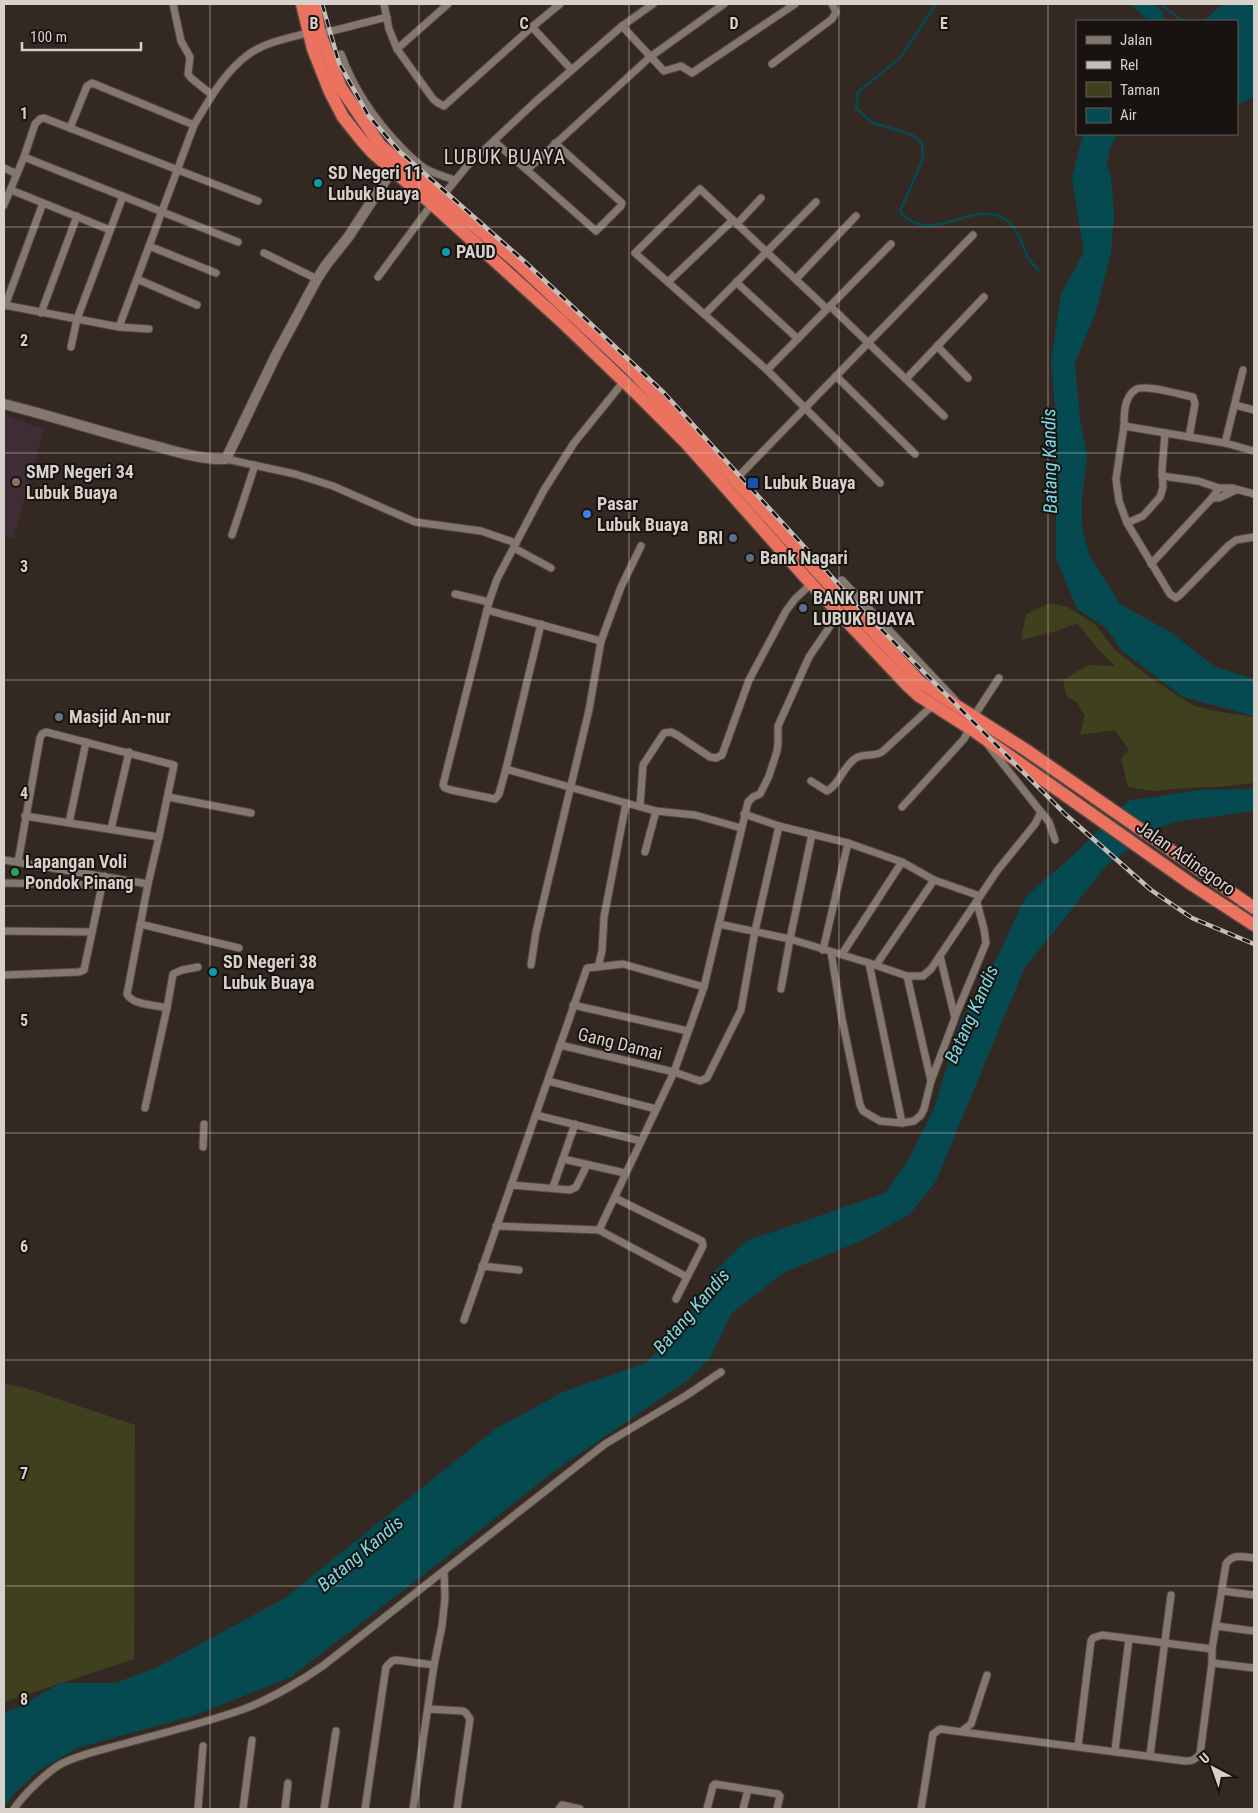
<svg xmlns="http://www.w3.org/2000/svg" width="1258" height="1813" font-family="'Roboto Condensed',sans-serif">
	<style>
		.education { fill: #3f2d36 }
		.green { fill: #3f401d }
		.water { fill: #044a50 }
		.lines { fill: none; stroke-linecap: round; stroke-linejoin: round }
		.stream { stroke: #044a50; stroke-width: 2.5 }
		.street-casing { stroke: #504741; stroke-width: 9 }
		.secondary-casing { stroke: #504741; stroke-width: 12 }
		.highway-casing { stroke: #504741; stroke-width: 15 }
		.street { stroke: #847770; stroke-width: 7 }
		.secondary { stroke: #847770; stroke-width: 10 }
		.highway { stroke: #ea725f; stroke-width: 12 }
		.rail-casing { stroke: #c4bdb8; stroke-width: 4.5 }
		.rail { stroke: #181310; stroke-width: 2.5; stroke-dasharray: 8; stroke-linecap: butt }
		.grid { fill: none; stroke: #d7d0cb; stroke-width: 1; stroke-opacity: 0.55 }
		.culture-dot { fill: #0f9aa8; stroke: #181310; stroke-width: 2 }
		.education-dot { fill: #8d6e63; stroke: #181310; stroke-width: 2 }
		.transit-dot { fill: #1a4fb4; stroke: #181310; stroke-width: 2 }
		.shop-dot { fill: #3f7fe0; stroke: #181310; stroke-width: 2 }
		.service-dot { fill: #5c6f8a; stroke: #181310; stroke-width: 2 }
		.worship-dot { fill: #6b7280; stroke: #181310; stroke-width: 2 }
		.leisure-dot { fill: #2e9e5b; stroke: #181310; stroke-width: 2 }
		.labels { text-anchor: middle; stroke-width: 4; stroke-linejoin: round; paint-order: stroke }
		.poi-label { font-size: 18px; font-weight: bold; fill: #d7d0cb; stroke: #181310; text-anchor: start }
		.street-label { font-size: 18px; fill: #d7d0cb; stroke: #181310 }
		.water-label { font-size: 19px; font-style: italic; fill: #79dae3; stroke: #181310 }
		.quarter-label { font-size: 20px; letter-spacing: 1px; fill: #d7d0cb; stroke: #181310 }
		.grid-label { font-size: 16px; text-anchor: middle; font-weight: bold; fill: #d7d0cb; stroke: #181310; stroke-width: 4; stroke-linejoin: round; paint-order: stroke }
	</style>
	<rect width="100%" height="100%" fill="#342922"/>
	<polygon class="education" points="4,415 44,429 13,539 4,536"/>
	<g class="green">
		<polygon points="1050,603 1067,607 1095,624 1114,649 1148,676 1192,705 1210,710 1253,717 1254,719 1254,783 1218,787 1185,788 1153,791 1128,787 1121,758 1129,750 1115,730 1080,735 1085,716 1077,702 1067,697 1063,680 1088,665 1115,666 1098,649 1077,623 1057,631 1021,640 1026,614"/>
		<polygon points="4,1384 22,1387 135,1425 134,1659 4,1702"/>
	</g>
	<g class="water">
		<polygon points="1130,4 1154,4 1163,13 1165,19 1164,21 1149,21"/>
		<polygon points="1223,4 1254,4 1254,97 1237,105 1237,21 1203,21"/>
		<polygon points="1083,134 1117,134 1110,148 1107,164 1111,177 1114,216 1111,254 1095,314 1075,363 1080,418 1087,456 1082,498 1082,526 1089,555 1120,604 1172,633 1215,667 1254,679 1254,716 1183,697 1121,650 1107,629 1077,609 1056,558 1056,419 1051,362 1061,294 1084,252 1072,178"/>
		<polygon points="1254,787 1254,811 1181,821 1159,827 1107,865 1024,969 936,1181 910,1214 863,1240 783,1273 732,1313 710,1358 688,1380 553,1472 444,1559 291,1677 196,1715 77,1748 38,1771 12,1796 4,1809 4,1712 17,1708 61,1683 115,1683 158,1667 285,1598 495,1429 563,1392 645,1363 681,1330 715,1271 747,1240 773,1232 885,1193 909,1159 934,1109 960,1023 999,954 1026,896 1078,851 1128,801 1198,790 1250,789"/>
	</g>
	<g class="lines">
		<g class="stream">
			<path d="M936 4 900 58 858 92 856 108 871 122 912 135 922 143 923 159 900 211C903 214 907 219 911 221 939 236 973 205 999 216 1024 226 1019 255 1039 270"/>
			<polyline points="1160,4 1183,21"/>
		</g>
		<defs>
			<g id="street">
				<polyline points="173,4 181,41 190,57 188,74 191,78 212,95"/>
				<polyline points="384,4 389,29 397,49 433,99 438,103 444,106 532,27 560,4"/>
				<polyline points="622,26 664,71 681,66 692,73 795,4"/>
				<polyline points="532,27 571,69"/>
				<polyline points="320,34 387,17"/>
				<polyline points="397,49 448,4"/>
				<path d="M341 54C354 90 374 119 400 146 408 154 416 163 426 169 435 174 446 177 455 180"/>
				<polyline points="772,64 832,19 836,12 832,4"/>
				<polyline points="70,128 87,86 92,83 194,125"/>
				<polyline points="494,141 596,231 621,206 622,203 555,143"/>
				<polyline points="24,157 238,242"/>
				<polyline points="4,168 17,174"/>
				<polyline points="527,170 650,57 724,4"/>
				<polyline points="11,190 110,230"/>
				<polyline points="441,198 467,166 534,103 622,26 653,4"/>
				<polyline points="4,205 24,157 35,124 40,119 44,118 258,201"/>
				<polyline points="737,224 761,198"/>
				<polyline points="149,246 216,273"/>
				<polyline points="264,253 317,279"/>
				<polyline points="378,277 432,204"/>
				<polyline points="137,279 197,305"/>
				<polyline points="796,279 856,216"/>
				<polyline points="668,282 733,220"/>
				<polyline points="736,282 798,339"/>
				<path d="M4 305 119 327 194 125C209 100 225 71 249 54 266 42 288 38 308 33"/>
				<polyline points="5,306 43,203"/>
				<polyline points="830,306 944,416"/>
				<polyline points="827,309 700,189 635,253 767,370 880,483"/>
				<polyline points="41,313 77,216"/>
				<polyline points="705,314 816,202"/>
				<polyline points="119,327 149,329"/>
				<polyline points="937,346 968,378"/>
				<polyline points="71,347 77,319 123,196"/>
				<polyline points="767,370 891,244"/>
				<polyline points="836,376 915,454"/>
				<polyline points="906,379 984,297"/>
				<polyline points="624,381 574,443 544,490 497,579 489,602 443,785 445,788 451,790 495,799 499,794 506,769 626,803 656,811 695,815 741,828"/>
				<polyline points="1235,405 1254,410"/>
				<path d="M1124 426C1124 415 1124 397 1135 390 1143 383 1181 395 1193 397L1195 404 1189 437"/>
				<polyline points="1165,433 1162,470 1163,487 1160,497 1143,516 1127,523 1170,594 1176,598 1180,595 1228,546 1236,540 1254,537"/>
				<polyline points="1225,443 1243,370"/>
				<polyline points="226,459 295,474 333,486 415,522 481,531 516,543"/>
				<polyline points="1162,476 1198,481 1219,488"/>
				<polyline points="735,480 973,235"/>
				<polyline points="1212,498 1219,498 1236,490"/>
				<polyline points="1127,523 1119,501 1116,479 1124,426 1225,443 1254,451"/>
				<polyline points="232,535 255,465"/>
				<polyline points="514,548 551,568"/>
				<polyline points="1151,564 1212,498 1219,488 1232,488 1254,494"/>
				<polyline points="842,580 955,700"/>
				<polyline points="455,594 489,602"/>
				<polyline points="487,610 601,641"/>
				<polyline points="506,769 541,624"/>
				<path d="M811 781 827 791C840 784 843 766 856 758 864 753 874 757 882 752L933 705"/>
				<polyline points="168,797 251,813"/>
				<polyline points="640,806 643,765 664,733 671,732 677,735 710,757 716,758 722,755 749,680 786,611 795,599 811,584"/>
				<polyline points="902,807 964,739 970,728 974,716 999,678"/>
				<polyline points="1041,812 1049,822 1055,840"/>
				<polyline points="744,814 779,826 848,843 902,862 934,880 980,896"/>
				<polyline points="25,816 159,837"/>
				<polyline points="69,823 86,742"/>
				<polyline points="111,829 129,752"/>
				<polyline points="645,852 656,811"/>
				<polyline points="4,860 148,884"/>
				<path d="M18 862 40 738 42 734 46 732 174 765 159 837 148 884 127 994C132 1005 156 1005 167 1008L145 1108"/>
				<polyline points="4,883 102,885"/>
				<polyline points="140,924 239,948"/>
				<polyline points="719,924 790,939 869,963 907,976 923,976 931,969 997,871 1035,824 1041,812 988,745"/>
				<polyline points="4,931 92,932"/>
				<polyline points="823,950 848,843"/>
				<polyline points="831,952 842,1019 860,1105 863,1111 880,1121 902,1123 914,1121 921,1115 924,1109 931,1081 955,1018 940,956"/>
				<polyline points="842,954 902,862"/>
				<polyline points="869,963 902,1123"/>
				<polyline points="531,965 536,932 589,710 601,641 621,587 641,546"/>
				<polyline points="876,965 934,880"/>
				<polyline points="598,967 602,951 604,917 626,803"/>
				<polyline points="4,975 79,972 84,970 104,876"/>
				<polyline points="907,976 931,1081"/>
				<polyline points="781,989 790,939 812,834"/>
				<polyline points="573,1005 688,1031"/>
				<polyline points="167,1008 173,974 182,970 198,967"/>
				<polyline points="955,1017 986,943 984,929 977,903"/>
				<polyline points="560,1045 674,1072 700,1081 707,1078 741,1010 755,931 779,826"/>
				<polyline points="548,1081 656,1109"/>
				<polyline points="536,1115 641,1141"/>
				<polyline points="203,1147 204,1124"/>
				<polyline points="563,1159 625,1173"/>
				<polyline points="511,1185 570,1190 576,1187 587,1165"/>
				<polyline points="553,1187 575,1124"/>
				<polyline points="615,1198 702,1241 703,1246 676,1299"/>
				<polyline points="496,1226 599,1230 674,1072 704,987 748,802 753,797 760,794 769,776 777,751 778,744 778,726 809,657 839,613"/>
				<polyline points="599,1230 687,1277"/>
				<polyline points="482,1266 519,1270"/>
				<polyline points="464,1320 587,968 623,964 704,987"/>
				<polyline points="1222,1591 1254,1595"/>
				<polyline points="1216,1626 1254,1631"/>
				<polyline points="1212,1663 1254,1668"/>
				<polyline points="428,1709 463,1711 466,1713 470,1719 457,1809"/>
				<polyline points="962,1731 971,1724 987,1675"/>
				<polyline points="1078,1746 1091,1641 1093,1638 1102,1635 1212,1649"/>
				<polyline points="1115,1750 1129,1639"/>
				<polyline points="1150,1755 1171,1595"/>
				<path d="M14 1809C23 1795 47 1772 61 1764 82 1753 107 1749 130 1742 168 1732 207 1722 244 1709 273 1698 298 1683 324 1665L605 1444 687 1395 721 1372"/>
				<polyline points="198,1809 203,1746"/>
				<polyline points="243,1809 252,1740"/>
				<polyline points="285,1809 288,1783"/>
				<polyline points="324,1809 336,1731"/>
				<polyline points="365,1809 386,1667 392,1661 396,1660 434,1665"/>
				<polyline points="413,1809 434,1665 442,1626 445,1598 444,1571"/>
				<polyline points="559,1809 562,1805 580,1809"/>
				<polyline points="707,1809 713,1786 715,1784 778,1794 780,1796 777,1809"/>
				<polyline points="743,1809 748,1790"/>
				<path d="M921 1809 933 1734 940 1729 1185 1761C1192 1761 1195 1760 1200 1754L1212 1663V1649L1226 1564C1233 1553 1243 1557 1254 1558"/>
			</g>
			<path id="secondary" d="M4 404C56 417 106 434 159 447 181 453 203 460 226 459L276 355 317 279 326 265 349 236 392 170"/>
			<g id="highway">
				<polyline points="302,4 313,49 330,92 343,117 363,142 373,153 432,204 560,320 635,392 687,444 805,577 906,684 919,696 977,733 1191,884 1254,925"/>
				<polyline points="314,4 320,34 341,88 380,145 515,261 631,370 735,480 814,568 921,683 1026,750 1254,908"/>
			</g>
		</defs>
		<use href="#street" class="street-casing"/>
		<use href="#secondary" class="secondary-casing"/>
		<use href="#highway" class="highway-casing"/>
		<use href="#street" class="street"/>
		<use href="#secondary" class="secondary"/>
		<use href="#highway" class="highway"/>
		<defs>
			<polyline id="rail" points="322,4 339,63 368,115 400,152 525,262 664,393 861,609 1065,814 1151,890 1192,918 1254,944"/>
		</defs>
		<use href="#rail" class="rail-casing"/>
		<use href="#rail" class="rail"/>
	</g>
	<path class="grid" d="M210 4V1809M419 4V1809M629 4V1809M839 4V1809M1048 4V1809M4 227H1254M4 453H1254M4 680H1254M4 906H1254M4 1133H1254M4 1360H1254M4 1586H1254"/>
	<g class="culture-dot">
		<circle cx="318" cy="183" r="5"/>
		<circle cx="446" cy="252" r="5"/>
		<circle cx="213" cy="972" r="5"/>
	</g>
	<circle class="education-dot" cx="16" cy="482" r="5"/>
	<rect class="transit-dot" x="747" y="477" width="12" height="12" rx="2.5"/>
	<circle class="shop-dot" cx="587" cy="514" r="5"/>
	<g class="service-dot">
		<circle cx="733" cy="538" r="5"/>
		<circle cx="750" cy="558" r="5"/>
		<circle cx="803" cy="608" r="5"/>
	</g>
	<circle class="worship-dot" cx="59" cy="717" r="5"/>
	<circle class="leisure-dot" cx="15" cy="872" r="5"/>
	<g class="labels">
		<g class="poi-label">
			<text x="328" y="179">SD Negeri 11<tspan x="328" dy="21">Lubuk Buaya</tspan></text>
			<text x="456" y="258">PAUD</text>
			<text x="26" y="478">SMP Negeri 34<tspan x="26" dy="21">Lubuk Buaya</tspan></text>
			<text x="764" y="489">Lubuk Buaya</text>
			<text x="597" y="510">Pasar<tspan x="597" dy="21">Lubuk Buaya</tspan></text>
			<text x="723" y="544" text-anchor="end">BRI</text>
			<text x="760" y="564">Bank Nagari</text>
			<text x="813" y="604">BANK BRI UNIT<tspan x="813" dy="21">LUBUK BUAYA</tspan></text>
			<text x="69" y="723">Masjid An-nur</text>
			<text x="25" y="868">Lapangan Voli<tspan x="25" dy="21">Pondok Pinang</tspan></text>
			<text x="223" y="968">SD Negeri 38<tspan x="223" dy="21">Lubuk Buaya</tspan></text>
		</g>
		<g class="street-label">
			<text transform="translate(1186 858) rotate(35)" y="6">Jalan Adinegoro</text>
			<text transform="translate(620 1044) rotate(14)" y="6">Gang Damai</text>
		</g>
		<g class="water-label">
			<text transform="translate(1049 461) rotate(-91)" y="7">Batang Kandis</text>
			<text transform="translate(971 1014) rotate(-66)" y="7">Batang Kandis</text>
			<text transform="translate(691 1311) rotate(-49)" y="7">Batang Kandis</text>
			<text transform="translate(360 1553) rotate(-40)" y="7">Batang Kandis</text>
		</g>
		<g class="quarter-label">
			<text x="505" y="164">LUBUK BUAYA</text>
		</g>
	</g>
	<g class="grid-label">
		<text x="314" y="29">B</text>
		<text x="524" y="29">C</text>
		<text x="734" y="29">D</text>
		<text x="944" y="29">E</text>
		<text x="24" y="119">1</text>
		<text x="24" y="346">2</text>
		<text x="24" y="572">3</text>
		<text x="24" y="799">4</text>
		<text x="24" y="1026">5</text>
		<text x="24" y="1252">6</text>
		<text x="24" y="1479">7</text>
		<text x="24" y="1705">8</text>
	</g>
	<rect width="1258" height="1813" fill="none" stroke="#d7d0cb" stroke-width="10"/>
	<rect x="1076" y="20" width="162" height="115" fill="#181310" stroke="#645f5b"/>
	<rect x="1086" y="36" width="25" height="8" fill="#847770" stroke="#645f5b"/>
	<text x="1120" y="45" font-size="15" fill="#d7d0cb">Jalan</text>
	<rect x="1086" y="61" width="25" height="8" fill="#c4bdb8" stroke="#645f5b"/>
	<text x="1120" y="70" font-size="15" fill="#d7d0cb">Rel</text>
	<rect x="1086" y="82" width="25" height="15" fill="#3f401d" stroke="#645f5b"/>
	<text x="1120" y="95" font-size="15" fill="#d7d0cb">Taman</text>
	<rect x="1086" y="108" width="25" height="15" fill="#044a50" stroke="#645f5b"/>
	<text x="1120" y="120" font-size="15" fill="#d7d0cb">Air</text>
	<g transform="translate(1213 1768) rotate(319)" stroke="#181310" stroke-width="4" paint-order="stroke">
	<path d="M0-4L9 19L0 12L-9 19Z" fill="#d7d0cb"/>
	<text y="-8" font-size="14" font-weight="bold" text-anchor="middle" fill="#d7d0cb">U</text>
	</g>
	<path d="M22 42v8h119v-8" fill="none" stroke="#d7d0cb" stroke-width="2.5"/>
	<text x="30" y="42" font-size="15" fill="#d7d0cb" stroke="#181310" stroke-width="4" paint-order="stroke">100 m</text>
</svg>
